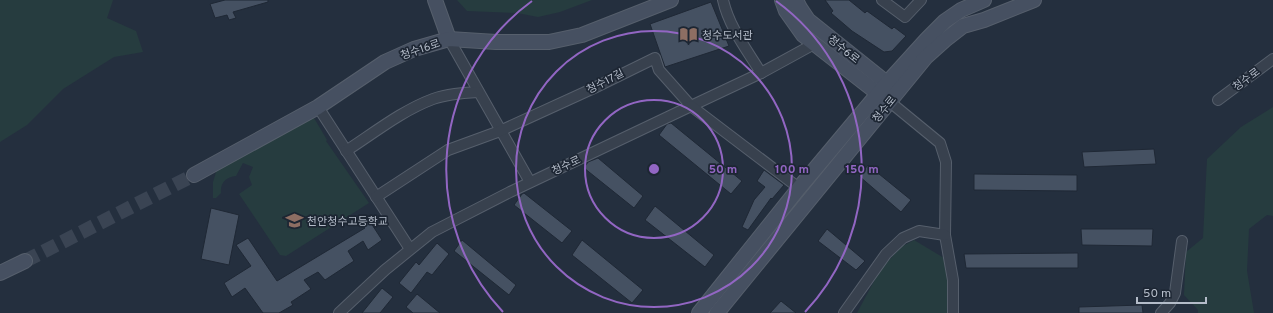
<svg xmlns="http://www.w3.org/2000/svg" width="1273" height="313" font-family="Overpass,'Noto Sans KR',sans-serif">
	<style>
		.green { fill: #263c3f }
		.building { fill: #455162; stroke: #1f2835 }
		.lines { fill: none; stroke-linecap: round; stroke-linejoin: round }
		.secondary-tunnel { stroke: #3a4453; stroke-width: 14; stroke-dasharray: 14 7; stroke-linecap: butt }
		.street-casing { stroke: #565f6c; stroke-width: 12 }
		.secondary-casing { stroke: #565f6c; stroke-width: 16 }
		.street { stroke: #38414e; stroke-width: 10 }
		.secondary { stroke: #465061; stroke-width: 14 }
		.ring { fill: none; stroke: #9266c3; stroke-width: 2 }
		.labels { text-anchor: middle; stroke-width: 3.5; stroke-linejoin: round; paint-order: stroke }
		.poi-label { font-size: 11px; fill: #b4bcc9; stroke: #1d2633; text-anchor: start }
		.street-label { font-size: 11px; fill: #b4bcc9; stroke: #1d2633 }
		.centre { fill: #9266c3; stroke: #1d2633; stroke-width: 2 }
		.ring-label { font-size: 12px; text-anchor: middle; font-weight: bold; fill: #9266c3; stroke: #1d2633; stroke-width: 3.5; stroke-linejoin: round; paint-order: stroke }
	</style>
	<rect width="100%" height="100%" fill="#242f3e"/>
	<g class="green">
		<polygon points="0,0 113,0 107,18 136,31 143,52 114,57 63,89 27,125 0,142"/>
		<polygon points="457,0 592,0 560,12 538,17 517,13 467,11"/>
		<polygon points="1273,107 1273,216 1267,215 1249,229 1247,271 1254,313 1198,313 1198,310 1184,295 1186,252 1203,238 1207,159 1241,127"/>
		<path d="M307 118H314L327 140 326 141 369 203 286 256 280 255 239 194 252 185 249 177 253 167 243 163 236 176C226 177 220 183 221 193L216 198H213V182L217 169Z"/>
		<polygon points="914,240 944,258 949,271 949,313 857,313 880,270 901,247"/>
	</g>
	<g class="building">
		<polygon points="225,0 268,0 268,2 233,12 236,18 229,20 227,15 215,18 210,4"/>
		<polygon points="825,0 849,0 865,13 867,11 892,29 894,27 906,36 892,51 884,52 852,31 831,13 833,11"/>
		<polygon points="711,2 729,46 665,67 650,24"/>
		<polygon points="671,123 742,181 731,194 659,135 667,124"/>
		<polygon points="1154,149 1156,164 1084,167 1082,152"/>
		<polygon points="598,158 643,196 634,208 584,168 588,162"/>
		<polygon points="868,165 911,200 901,212 859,176"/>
		<polygon points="764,170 784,185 772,199 771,198 748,230 742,227 754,200 765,187 757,181"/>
		<polygon points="974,174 1077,175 1077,191 974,190"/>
		<polygon points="524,193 572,231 562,243 514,205 522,194"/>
		<polygon points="655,206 714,255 705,267 645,220"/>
		<polygon points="211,208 239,215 229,265 201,259"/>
		<polygon points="369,220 382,240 368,250 363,241 348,251 354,261 325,280 318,272 304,280 311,289 291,302 293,305 279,313 263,313 245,288 232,297 224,283 251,266 236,245 248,238 277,281 365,228 362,225"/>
		<polygon points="827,229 865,261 856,270 818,241"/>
		<polygon points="1081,229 1153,229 1152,246 1082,245"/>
		<polygon points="462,240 516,285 509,295 454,251"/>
		<polygon points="582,240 643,290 632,303 572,255"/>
		<polygon points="437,243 449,254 432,275 427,272 411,293 399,283 416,262 419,265"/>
		<polygon points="1078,253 1078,268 966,268 964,254"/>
		<polygon points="382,288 393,297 380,313 362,313"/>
		<polygon points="417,294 440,313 413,313 406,307"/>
		<polygon points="781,301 796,313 770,313"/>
		<polygon points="1142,305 1143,313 1079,313 1079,307"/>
	</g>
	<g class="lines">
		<polyline class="secondary-tunnel" points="25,261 194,175"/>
		<defs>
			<g id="street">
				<path d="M723 0C729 27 747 50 761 73"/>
				<polyline points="882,0 905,17 921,0"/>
				<polyline points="449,39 530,182"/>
				<polyline points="1218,100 1273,59"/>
				<polyline points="890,102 940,143 946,162 945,235 953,280 953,313"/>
				<polyline points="318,107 410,249"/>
				<path d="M346 151C374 133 401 111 433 99 447 94 462 93 478 92"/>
				<polyline points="376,197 448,150 500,131 594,88 655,58 659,70 691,106 761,73 814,44"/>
				<polyline points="339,313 385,270 432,232 510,192 691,106 799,188"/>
				<polyline points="844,313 886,254 903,238 919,231 945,235"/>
				<polyline points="1161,313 1170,303 1175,293 1182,241"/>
			</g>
			<g id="secondary">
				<polyline points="435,0 449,39"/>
				<polyline points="782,0 786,11 803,35 885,99"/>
				<polyline points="796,0 800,8 808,20 893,88"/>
				<polyline points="194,175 318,107 385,62 414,49 449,39 496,42 549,42 582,35 671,0"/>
				<polyline points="0,273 25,261"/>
				<polyline points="699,313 799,188 887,83 927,39 945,21 961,10 984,0"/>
				<polyline points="717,313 926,57 945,40 963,26 984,20 1034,0"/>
			</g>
		</defs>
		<use href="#street" class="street-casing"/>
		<use href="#secondary" class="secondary-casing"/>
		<use href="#street" class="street"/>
		<use href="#secondary" class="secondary"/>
	</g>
	<g class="ring">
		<circle cx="654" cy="169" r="69"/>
		<circle cx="654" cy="169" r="138"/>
		<path d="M503 312A208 208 0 0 1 532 1M776 1A208 208 0 0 1 805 312"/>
	</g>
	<defs>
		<symbol id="library-bare" viewBox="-9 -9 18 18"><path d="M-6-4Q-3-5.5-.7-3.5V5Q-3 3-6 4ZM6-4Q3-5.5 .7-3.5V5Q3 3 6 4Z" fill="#8d6e63" stroke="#1d2633" stroke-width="2.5" paint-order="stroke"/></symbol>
		<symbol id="school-bare" viewBox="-9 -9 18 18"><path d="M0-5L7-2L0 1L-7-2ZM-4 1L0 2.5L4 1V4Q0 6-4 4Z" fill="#8d6e63" stroke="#1d2633" stroke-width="2.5" paint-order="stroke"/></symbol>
	</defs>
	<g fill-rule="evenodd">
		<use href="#library-bare" x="676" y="22" width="25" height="25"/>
		<use href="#school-bare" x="282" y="208" width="25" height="25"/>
	</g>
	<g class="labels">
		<g class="poi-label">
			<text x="702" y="39">청수도서관</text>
			<text x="307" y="225">천안청수고등학교</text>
		</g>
		<g class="street-label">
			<text transform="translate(420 49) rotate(-19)" y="4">청수16로</text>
			<text transform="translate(844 49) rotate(39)" y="4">청수6로</text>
			<text transform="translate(1246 79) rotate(-37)" y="4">청수로</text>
			<text transform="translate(605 81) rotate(-27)" y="4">청수17길</text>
			<text transform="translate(884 109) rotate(-51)" y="4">청수로</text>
			<text transform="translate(566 165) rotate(-25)" y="4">청수로</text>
		</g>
	</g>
	<circle cx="654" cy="169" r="6" class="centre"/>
	<g class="ring-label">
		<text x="723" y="173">50 m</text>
		<text x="792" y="173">100 m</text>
		<text x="862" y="173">150 m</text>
	</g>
	<path d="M1137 297v6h69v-6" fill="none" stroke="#b4bcc9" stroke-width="2"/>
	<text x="1143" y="297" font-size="12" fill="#b4bcc9" stroke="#1d2633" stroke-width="3" paint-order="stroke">50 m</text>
</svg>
